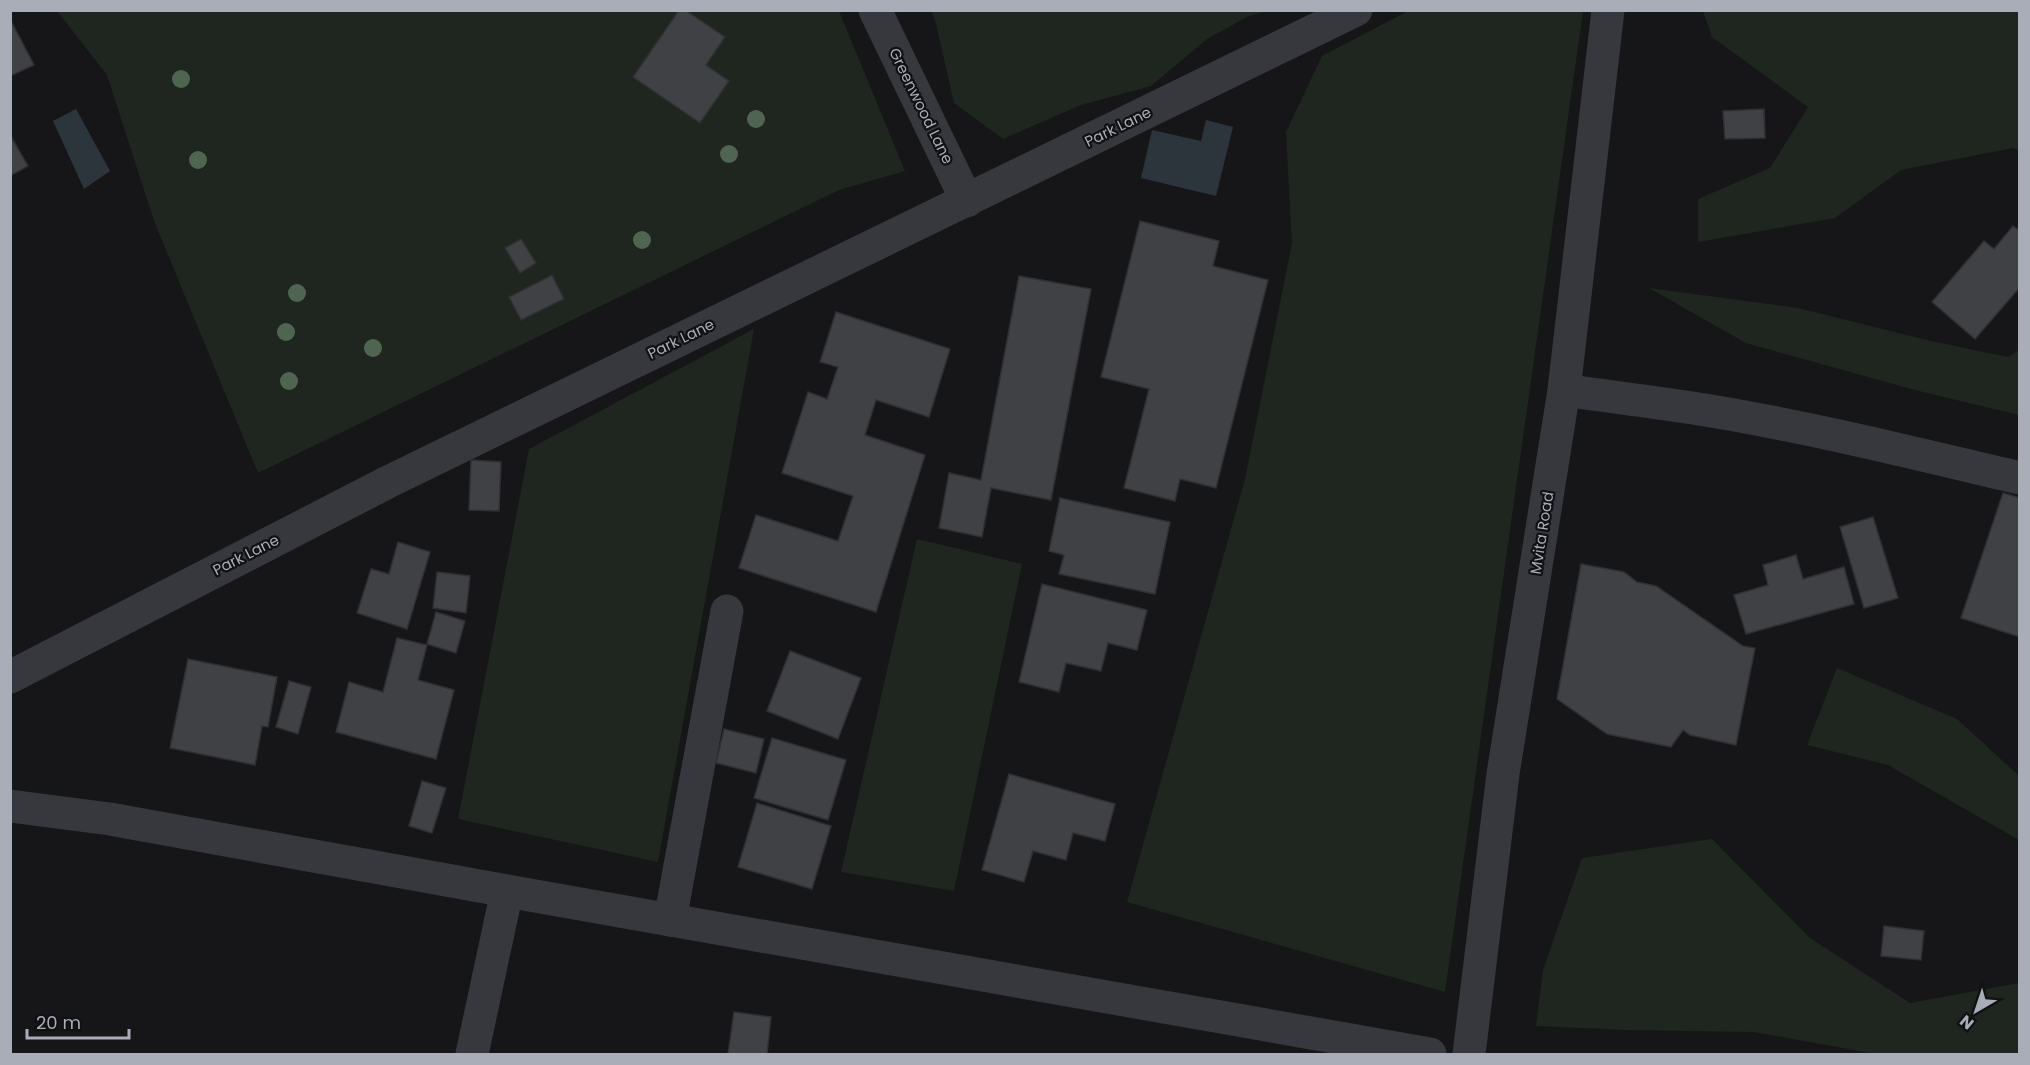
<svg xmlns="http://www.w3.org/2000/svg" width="2030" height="1065" font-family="Poppins,sans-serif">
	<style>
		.green { fill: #1e261f }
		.water { fill: #2c353c }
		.building { fill: #404145; stroke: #303034; stroke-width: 1.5 }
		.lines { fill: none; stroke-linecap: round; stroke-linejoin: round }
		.street { stroke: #37383d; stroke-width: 33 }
		.tree { fill: #506452 }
		.labels { text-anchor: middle; stroke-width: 4.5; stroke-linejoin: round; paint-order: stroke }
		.street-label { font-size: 15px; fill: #a8adb8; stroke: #111113 }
	</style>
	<rect width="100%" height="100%" fill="#161618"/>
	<g class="green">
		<polygon points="57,11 839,11 905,171 839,190 258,473 154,221 107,75"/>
		<polygon points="931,11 1267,11 1249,16 1207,39 1151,86 1081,105 1003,139 954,103 935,20"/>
		<polygon points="1408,11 1583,11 1445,992 1127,902 1245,479 1292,243 1286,132 1322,56"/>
		<polygon points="1703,11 2019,11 2019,150 2013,148 1901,170 1835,218 1698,242 1698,199 1770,168 1808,107 1712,37"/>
		<polygon points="1649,288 1798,308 1931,341 2008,357 2019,350 2019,415 1915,390 1746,343"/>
		<polygon points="754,329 658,862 458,819 529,449"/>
		<polygon points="917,539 1022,564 954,891 841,872"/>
		<polygon points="1837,668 1957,719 2019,776 2019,840 1888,765 1807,745"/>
		<polygon points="1712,839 1810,938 1910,1003 2019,983 2019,1054 1876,1054 1754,1032 1627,1030 1536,1026 1543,970 1582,858"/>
	</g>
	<g class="water">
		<polygon points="76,109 110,171 84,189 53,121"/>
		<polygon points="1206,120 1233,127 1216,196 1141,178 1152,130 1201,141"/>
	</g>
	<g class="building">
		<polygon points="679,10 685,10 725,37 706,65 729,81 700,123 633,77"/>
		<polygon points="10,19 34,65 10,76"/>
		<polygon points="1764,109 1765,138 1725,139 1723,111"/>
		<polygon points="10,135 28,166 10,176"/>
		<polygon points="1140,221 1219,241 1213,266 1268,280 1216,488 1180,479 1175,501 1124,488 1149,389 1101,377"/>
		<polygon points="2013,226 2020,231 2020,287 1975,339 1932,302 1984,241 1994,249"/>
		<polygon points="521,239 536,263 520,273 505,248"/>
		<polygon points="552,275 564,299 521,320 509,297"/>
		<polygon points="1019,276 1091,289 1051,500 991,488 982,537 939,528 949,473 981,480"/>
		<polygon points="836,312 950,349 929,417 876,400 865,435 925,455 876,612 739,568 756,515 838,541 853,496 782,473 808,392 827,399 838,367 820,362"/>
		<polygon points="471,460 501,462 499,511 469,510"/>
		<polygon points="2003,493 2020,498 2020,637 1961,618"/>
		<polygon points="1060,498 1170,522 1155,594 1059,574 1064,555 1049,551"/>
		<polygon points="1873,517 1898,598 1864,608 1840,527"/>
		<polygon points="398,542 430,552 407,629 357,613 371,569 389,574"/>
		<polygon points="1796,555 1803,579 1844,567 1854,604 1746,634 1734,595 1768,585 1763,565"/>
		<polygon points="1581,564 1624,572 1637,582 1656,586 1743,646 1755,648 1736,745 1690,735 1683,730 1671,747 1607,734 1557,699"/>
		<polygon points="437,572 470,576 466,613 433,608"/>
		<polygon points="1042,584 1147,610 1137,650 1108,643 1101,671 1066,663 1059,692 1019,682"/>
		<polygon points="436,612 465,621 456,653 427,644"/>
		<polygon points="397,638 427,645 418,680 454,690 436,759 336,732 349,682 383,692"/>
		<polygon points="790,651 861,678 838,739 767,711"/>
		<polygon points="188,659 277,677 268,727 262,726 255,765 170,748"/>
		<polygon points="289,681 311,687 298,734 276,727"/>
		<polygon points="724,729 764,739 756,773 716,763"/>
		<polygon points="772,738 846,760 828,820 754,798"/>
		<polygon points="1009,774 1115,804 1105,841 1073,833 1066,860 1033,851 1024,882 982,870"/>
		<polygon points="422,781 446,788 432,833 409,826"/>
		<polygon points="757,803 831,826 812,889 738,867"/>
		<polygon points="1884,926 1924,931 1921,960 1881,956"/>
		<polygon points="734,1012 771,1017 767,1054 728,1054"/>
	</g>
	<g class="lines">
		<g class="street">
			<polyline points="875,10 967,201"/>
			<path d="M1564 390C1605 396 1646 401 1686 407 1798 424 1909 452 2020 478"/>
			<polyline points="10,677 388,482 1356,10"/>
			<polyline points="10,806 110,819 507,891 472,1054"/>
			<polyline points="507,891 1430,1054"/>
			<polyline points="670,920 727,611"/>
			<polyline points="1469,1054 1503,774 1564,390 1608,10"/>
		</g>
	</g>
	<g class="tree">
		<circle cx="181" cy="79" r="9"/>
		<circle cx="756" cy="119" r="9"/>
		<circle cx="729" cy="154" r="9"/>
		<circle cx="198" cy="160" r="9"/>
		<circle cx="642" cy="240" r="9"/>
		<circle cx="297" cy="293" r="9"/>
		<circle cx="286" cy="332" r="9"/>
		<circle cx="373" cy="348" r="9"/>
		<circle cx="289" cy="381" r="9"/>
	</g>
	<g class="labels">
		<g class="street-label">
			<text transform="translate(921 106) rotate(64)" y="5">Greenwood Lane</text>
			<text transform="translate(1118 127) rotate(-26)" y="5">Park Lane</text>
			<text transform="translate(681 339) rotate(-26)" y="5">Park Lane</text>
			<text transform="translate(1542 533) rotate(-81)" y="5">Mvita Road</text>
			<text transform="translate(246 555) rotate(-27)" y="5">Park Lane</text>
		</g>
	</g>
	<rect width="2030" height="1065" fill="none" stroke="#a8adb8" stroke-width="24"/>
	<g transform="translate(1976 1011) rotate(219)" stroke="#111113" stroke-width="4.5" paint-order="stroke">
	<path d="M0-4.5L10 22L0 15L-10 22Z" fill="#a8adb8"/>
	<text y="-9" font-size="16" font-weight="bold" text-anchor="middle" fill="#a8adb8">N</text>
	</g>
	<path d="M27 1029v9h102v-9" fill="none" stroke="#a8adb8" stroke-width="3"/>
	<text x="36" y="1029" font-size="18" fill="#a8adb8" stroke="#111113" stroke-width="4.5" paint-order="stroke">20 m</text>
</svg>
